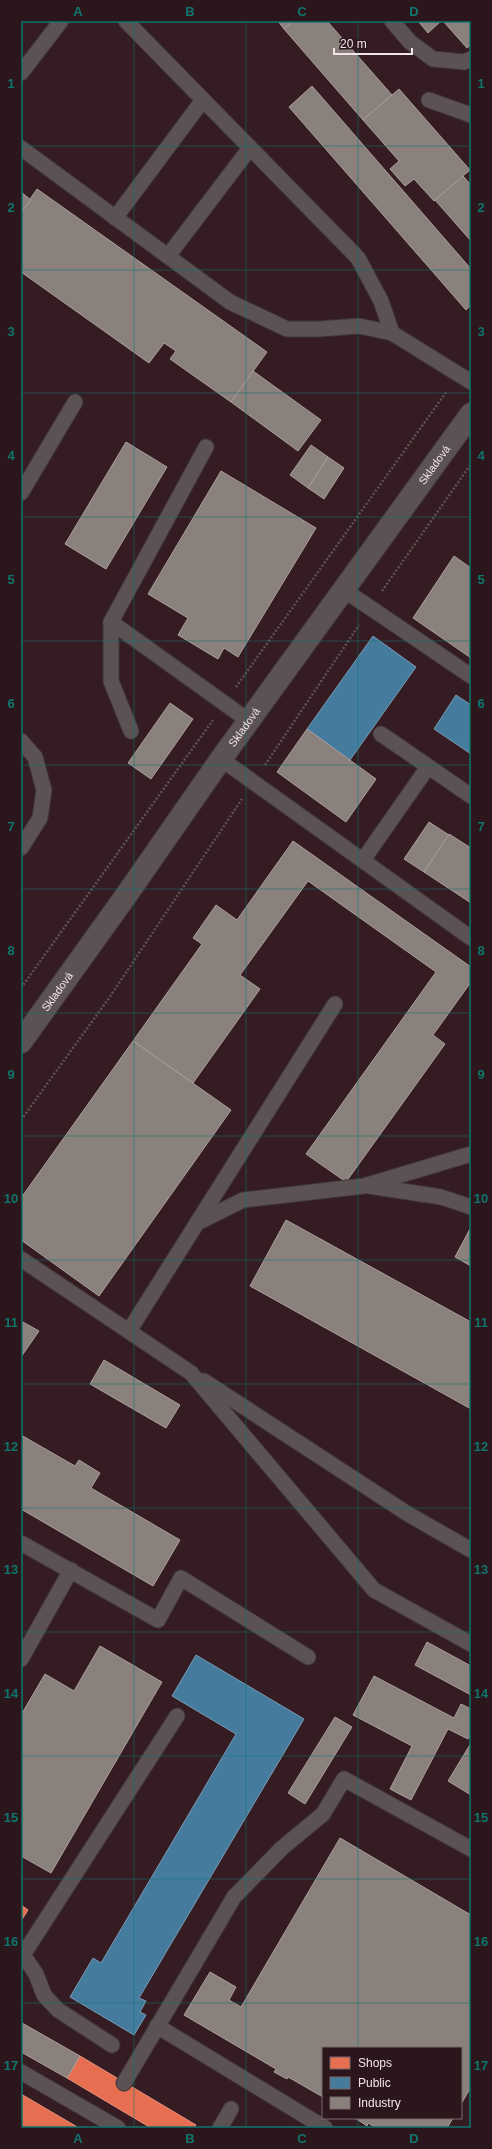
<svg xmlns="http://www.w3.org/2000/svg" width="492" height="2149" font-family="Arial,sans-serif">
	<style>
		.built { fill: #351c22; fill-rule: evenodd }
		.shops { fill: #e76f51; stroke: #eb927e }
		.public { fill: #457b9d; stroke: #799ab3 }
		.industry { fill: #8a817c; stroke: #aa9f9c }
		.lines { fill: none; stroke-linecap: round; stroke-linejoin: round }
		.service-casing { stroke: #3f3638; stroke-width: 17 }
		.minor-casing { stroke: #3f3638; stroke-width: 24 }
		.path { stroke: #5c5254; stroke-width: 2.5; stroke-dasharray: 2 2; stroke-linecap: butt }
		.service { stroke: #5c5254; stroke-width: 15 }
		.minor { stroke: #5c5254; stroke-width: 22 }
		.grid { fill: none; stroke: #0f766e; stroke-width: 1; stroke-opacity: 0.55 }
		.labels { text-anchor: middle; stroke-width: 4; stroke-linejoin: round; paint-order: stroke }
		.street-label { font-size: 11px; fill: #f3e4e7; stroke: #2a161b }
		.neatline { fill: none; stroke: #0f766e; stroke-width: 1.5 }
		.grid-label { font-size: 13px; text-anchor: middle; font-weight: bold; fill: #0f766e }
	</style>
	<rect width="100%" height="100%" fill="#261a1d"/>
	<path class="built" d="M21 21H471V2128H21ZM323 2048H461V2118H323Z"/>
	<g class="shops">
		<polygon points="21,1905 28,1910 21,1921"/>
		<polygon points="80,2056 196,2125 194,2128 151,2128 67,2078"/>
		<polygon points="21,2094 79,2128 21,2128"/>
	</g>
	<g class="public">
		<polygon points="373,636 416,667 350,760 307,729"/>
		<polygon points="456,695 471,705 471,754 434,729"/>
		<polygon points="196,1655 304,1719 139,1998 146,2001 140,2012 146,2015 134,2035 70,1997 93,1958 101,1963 236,1734 172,1696"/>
	</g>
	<g class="industry">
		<polygon points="278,21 293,21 284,29"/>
		<polygon points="293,21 327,21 392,95 363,120 284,29"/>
		<polygon points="418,21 441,21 428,33"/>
		<polygon points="443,21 471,21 471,44 467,48"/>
		<polygon points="312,86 471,269 471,305 466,310 289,107"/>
		<polygon points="399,89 470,170 434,201 414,179 405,186 390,169 399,161 363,120"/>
		<polygon points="463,176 471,185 471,241 435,200"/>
		<polygon points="37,189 267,352 231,402 170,359 176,351 164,343 149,363 21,272 21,212"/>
		<polygon points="21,192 31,200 21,212"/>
		<polygon points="253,371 321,420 298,451 231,402"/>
		<polygon points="126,442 167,467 106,569 65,544"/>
		<polygon points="311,445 328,457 308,488 290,475"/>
		<polygon points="328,457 344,468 324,499 308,488"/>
		<polygon points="221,471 316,528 238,657 224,648 218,659 178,635 188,618 148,594"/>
		<polygon points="454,556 471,568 471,658 413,618"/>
		<polygon points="170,703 193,719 151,779 128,763"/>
		<polygon points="307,729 376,779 346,822 277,772"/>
		<polygon points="429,822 449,835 424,872 404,859"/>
		<polygon points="449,834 471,848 471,903 424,872"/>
		<polygon points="293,841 471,967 471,982 433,1035 445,1044 346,1182 306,1154 436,972 308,881 240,975 260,989 193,1083 133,1041 202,944 193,938 216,905 237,920"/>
		<polygon points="133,1041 231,1110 99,1296 21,1240 21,1198"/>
		<polygon points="286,1220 471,1322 471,1409 250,1286"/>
		<polygon points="471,1227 471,1266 455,1257"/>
		<polygon points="21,1321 39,1331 21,1357"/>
		<polygon points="104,1360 180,1405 166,1428 90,1384"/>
		<polygon points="21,1435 75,1466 79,1460 100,1473 91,1488 180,1540 153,1586 21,1509"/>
		<polygon points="427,1642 471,1666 471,1695 415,1665"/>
		<polygon points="100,1646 162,1682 51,1873 21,1856 21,1715 45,1674 74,1691"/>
		<polygon points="374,1676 454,1718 461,1704 471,1709 471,1734 468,1739 448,1729 411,1800 390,1789 412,1746 353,1715"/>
		<polygon points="335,1717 352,1727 305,1804 288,1793"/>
		<polygon points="471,1743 471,1795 448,1781"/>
		<polygon points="340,1838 471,1915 471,1993 469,1997 471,1998 471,2087 461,2104 461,2048 323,2048 323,2097 288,2077 287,2079 274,2072 276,2069 184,2015 210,1972 236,1987 229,2000 241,2007"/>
		<polygon points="22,2023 80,2056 67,2078 21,2052"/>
		<polygon points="355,2118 453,2118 447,2128 376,2128 368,2123 367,2126"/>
	</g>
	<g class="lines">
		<defs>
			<g id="service">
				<polyline points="126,21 358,258 381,301 392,333"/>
				<polyline points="392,21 410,42 433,59 464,62 471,59"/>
				<polyline points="21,73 61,21"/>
				<polyline points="429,100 471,115"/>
				<polyline points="21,148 230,302 287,329 319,329 359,326 392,333 471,382"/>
				<polyline points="115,218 203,100"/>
				<polyline points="168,256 250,148"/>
				<polyline points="21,493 75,402"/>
				<polyline points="344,590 471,676"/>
				<polyline points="111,622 249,721"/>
				<polyline points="131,731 111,681 111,622 206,447"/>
				<polyline points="381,734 471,796"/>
				<polyline points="21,741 35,757 44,790 40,818 21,848"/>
				<polyline points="221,759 471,938"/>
				<polyline points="363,860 428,767"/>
				<polyline points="369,1186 441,1197 471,1207"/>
				<polyline points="197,1223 243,1200 364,1186 471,1154"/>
				<polyline points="21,1259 191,1373 374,1590 471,1644"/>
				<polyline points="129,1331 335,1004"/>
				<polyline points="204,1381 408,1514 471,1550"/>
				<polyline points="21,1543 158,1620 181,1578 308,1657"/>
				<polyline points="21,1659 71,1570"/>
				<polyline points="23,1955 36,1974 44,1995 58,2010 112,2045"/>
				<polyline points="21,1958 177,1716"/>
				<polyline points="157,2026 325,2128"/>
				<polyline points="21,2072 118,2128"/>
				<polyline points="124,2083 234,1897 282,1848 323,1814 344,1779 471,1849"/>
				<polyline points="220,2128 231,2109"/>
			</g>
			<g id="minor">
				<path id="s1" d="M21 1042 125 897 221 759 471 414"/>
			</g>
		</defs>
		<use href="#service" class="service-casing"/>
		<use href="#minor" class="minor-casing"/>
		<g class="path">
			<polyline points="382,591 471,464"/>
			<polyline points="236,687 447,391"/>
			<polyline points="265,765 359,625"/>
			<polyline points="21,988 213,720"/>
			<polyline points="21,1120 109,998 242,799"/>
		</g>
		<use href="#service" class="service"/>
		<use href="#minor" class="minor"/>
	</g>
	<path class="grid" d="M134 21V2128M246 21V2128M358 21V2048M21 146H471M21 270H471M21 393H471M21 517H471M21 641H471M21 765H471M21 889H471M21 1013H471M21 1136H471M21 1260H471M21 1384H471M21 1508H471M21 1632H471M21 1756H471M21 1879H471M21 2003H471M358 2118V2128"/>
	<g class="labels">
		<g class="street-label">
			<text dy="4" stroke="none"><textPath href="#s1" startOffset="710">Skladová</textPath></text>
			<text dy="4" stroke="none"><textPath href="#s1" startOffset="386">Skladová</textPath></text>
			<text dy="4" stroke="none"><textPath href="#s1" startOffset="62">Skladová</textPath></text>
		</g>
	</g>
	<rect width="492" height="2149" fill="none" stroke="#2a161b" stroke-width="44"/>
	<rect x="322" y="2047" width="140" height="72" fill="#2a161b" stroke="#7a686d"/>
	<rect x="330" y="2057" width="20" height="12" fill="#e76f51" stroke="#7a686d"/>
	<text x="358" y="2067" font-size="12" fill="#f3e4e7">Shops</text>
	<rect x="330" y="2077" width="20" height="12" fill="#457b9d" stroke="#7a686d"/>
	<text x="358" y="2087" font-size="12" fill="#f3e4e7">Public</text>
	<rect x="330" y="2097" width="20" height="12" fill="#8a817c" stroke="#7a686d"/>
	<text x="358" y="2107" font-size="12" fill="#f3e4e7">Industry</text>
	<path d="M334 48v6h78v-6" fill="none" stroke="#f3e4e7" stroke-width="2"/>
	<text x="340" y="48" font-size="12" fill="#f3e4e7" stroke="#2a161b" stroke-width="3" paint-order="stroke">20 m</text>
	<rect x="22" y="22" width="448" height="2105" class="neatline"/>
	<g class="grid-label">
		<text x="78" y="16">A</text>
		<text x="190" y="16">B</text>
		<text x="302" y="16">C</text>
		<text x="414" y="16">D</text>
		<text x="11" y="88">1</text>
		<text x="481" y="88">1</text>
		<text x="11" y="212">2</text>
		<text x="481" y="212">2</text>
		<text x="11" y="336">3</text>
		<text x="481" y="336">3</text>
		<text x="11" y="460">4</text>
		<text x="481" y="460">4</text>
		<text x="11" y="584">5</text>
		<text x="481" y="584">5</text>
		<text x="11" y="708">6</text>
		<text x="481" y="708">6</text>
		<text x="11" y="831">7</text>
		<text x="481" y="831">7</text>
		<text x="11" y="955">8</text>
		<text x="481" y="955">8</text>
		<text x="11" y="1079">9</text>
		<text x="481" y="1079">9</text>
		<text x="11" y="1203">10</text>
		<text x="481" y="1203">10</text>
		<text x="11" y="1327">11</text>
		<text x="481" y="1327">11</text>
		<text x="11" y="1451">12</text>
		<text x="481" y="1451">12</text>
		<text x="11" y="1574">13</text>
		<text x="481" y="1574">13</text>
		<text x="11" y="1698">14</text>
		<text x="481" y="1698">14</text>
		<text x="11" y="1822">15</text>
		<text x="481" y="1822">15</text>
		<text x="11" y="1946">16</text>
		<text x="481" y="1946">16</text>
		<text x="11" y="2070">17</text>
		<text x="481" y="2070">17</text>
		<text x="78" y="2143">A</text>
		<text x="190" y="2143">B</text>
		<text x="302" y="2143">C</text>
		<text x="414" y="2143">D</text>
	</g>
</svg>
